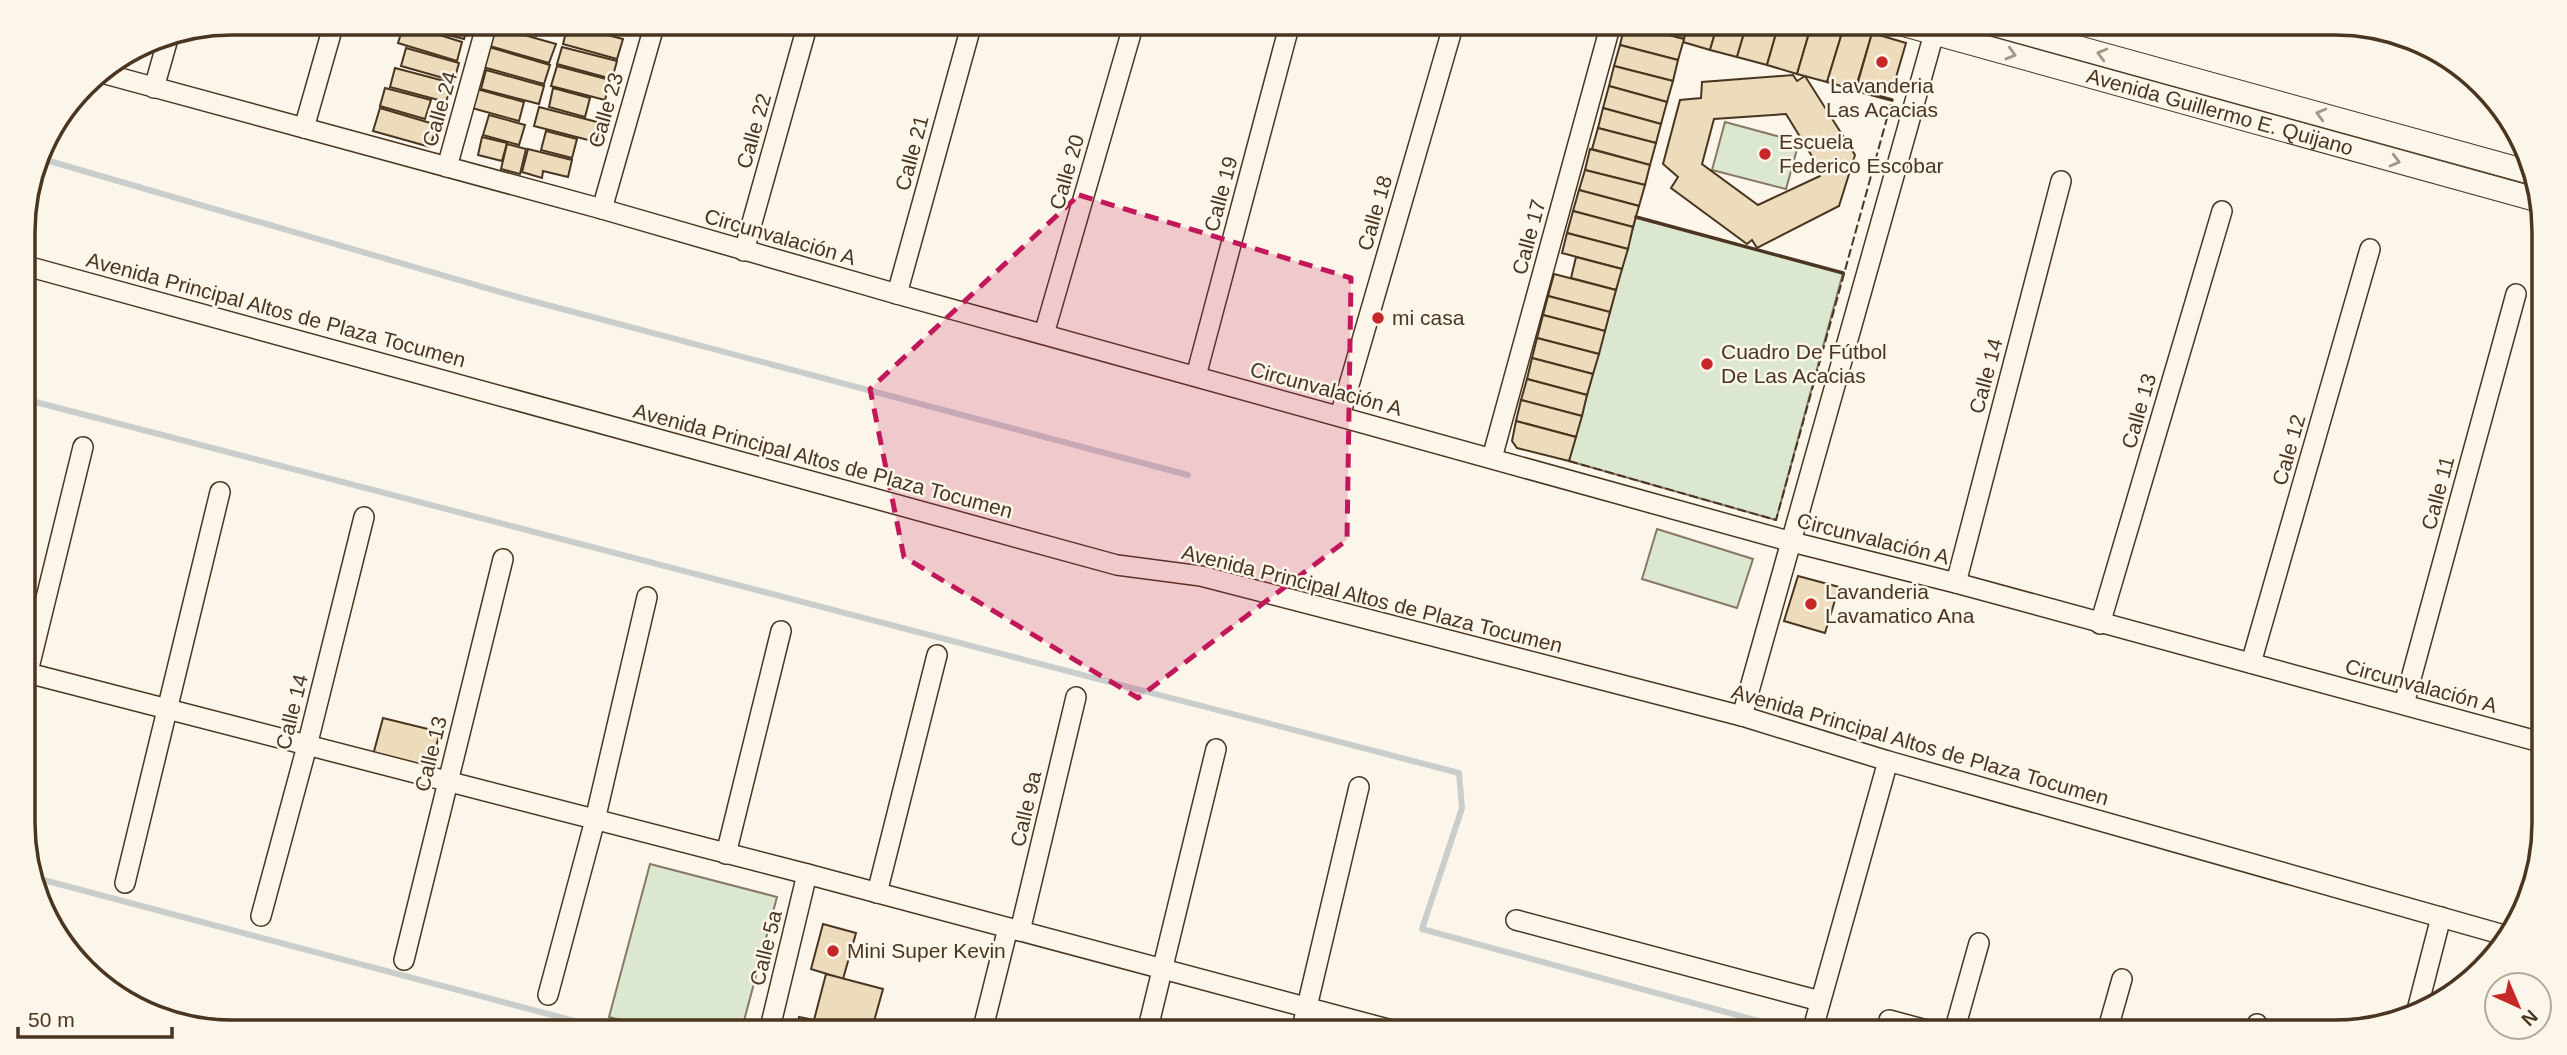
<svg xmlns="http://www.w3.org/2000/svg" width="2567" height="1055" font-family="Arial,sans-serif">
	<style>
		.green { fill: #dce7d0; stroke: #887966; stroke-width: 2 }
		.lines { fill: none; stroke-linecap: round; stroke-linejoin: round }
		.stream { stroke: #c9cecd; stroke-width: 6 }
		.building { fill: #ecdcbc; stroke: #4a3520; stroke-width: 2; fill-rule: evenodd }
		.minor-casing { stroke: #4a3520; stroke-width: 22 }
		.tertiary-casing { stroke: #4a3520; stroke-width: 25 }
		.minor { stroke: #fbf6e9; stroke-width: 19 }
		.tertiary { stroke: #fbf6e9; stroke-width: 23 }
		.fence { stroke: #4a3520; stroke-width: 2; stroke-dasharray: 9 3.5; stroke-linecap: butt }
		.wall { stroke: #4a3520; stroke-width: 3.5 }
		.oneway { stroke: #a29684 }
		.marked { fill: #c2185b; fill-opacity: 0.2; stroke: #c2185b; stroke-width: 5; stroke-dasharray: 14 9; stroke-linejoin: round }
		.poi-dot { fill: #c62828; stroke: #fbf6e9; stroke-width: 2.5 }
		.labels { text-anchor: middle; stroke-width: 5; stroke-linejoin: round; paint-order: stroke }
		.poi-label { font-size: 21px; fill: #4a3520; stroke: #fbf6e9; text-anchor: start }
		.street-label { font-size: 21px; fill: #4a3520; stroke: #fbf6e9 }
		.rim { fill: none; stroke: #4a3520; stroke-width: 3.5 }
	</style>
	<rect width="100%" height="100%" fill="#fbf6e9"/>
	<g class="green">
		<polygon points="1725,122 1799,142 1786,189 1712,170"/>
		<polygon points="1636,217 1843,273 1776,520 1569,461"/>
		<polygon points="1657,529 1753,559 1737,608 1642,579"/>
		<polygon points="650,864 777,897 741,1032 665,1032 609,1017"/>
	</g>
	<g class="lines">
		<g class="stream">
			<polyline points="39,158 521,298 1188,475"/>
			<polyline points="24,399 1459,773 1462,808 1422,929 1777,1026"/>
			<polyline points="36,878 616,1032"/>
		</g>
	</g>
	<g class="building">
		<polygon points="426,23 469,23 464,39 424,29"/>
		<polygon points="514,23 539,23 536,36 512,29"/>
		<polygon points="568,23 615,23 611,34"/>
		<polygon points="1626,23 1658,23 1656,32"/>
		<polygon points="1658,23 1689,23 1684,39 1656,32"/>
		<polygon points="1689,23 1718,23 1710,50 1683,42"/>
		<polygon points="1718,23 1747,23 1737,57 1710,50"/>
		<polygon points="1747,23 1779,23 1767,65 1737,57"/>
		<polygon points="1779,23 1812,23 1797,74 1767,65"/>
		<polygon points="1812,23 1845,23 1827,82 1797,74"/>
		<polygon points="1845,23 1860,23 1874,27 1855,90 1827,82"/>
		<polygon points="404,24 462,42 457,61 398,43"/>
		<polygon points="1625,24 1684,39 1678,60 1620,45"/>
		<polygon points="568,25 623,39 617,59 563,44"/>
		<polygon points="492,26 556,44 549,63 486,45"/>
		<polygon points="1872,33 1906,43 1892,91 1858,82"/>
		<polygon points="1620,45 1678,60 1673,81 1614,66"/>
		<polygon points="489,47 550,65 544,84 483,67"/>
		<polygon points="562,47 617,61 612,79 557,64"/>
		<polygon points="406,48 459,63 454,81 401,66"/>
		<polygon points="557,66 610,80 605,100 551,86"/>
		<polygon points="1614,66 1673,81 1667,102 1609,86"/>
		<polygon points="395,68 452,83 446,102 390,87"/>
		<polygon points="486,70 544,86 539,104 481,89"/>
		<path d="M1793 75 1797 81 1805 76 1855 155 1839 206 1757 248 1752 240 1747 244 1671 188 1678 177 1663 164 1680 100 1701 98 1702 82ZM1786 114 1821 171 1820 176 1758 205 1702 164 1714 119Z"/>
		<polygon points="1609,86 1667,102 1661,124 1603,108"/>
		<polygon points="385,88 431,100 425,119 380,106"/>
		<polygon points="553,88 590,98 585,117 549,107"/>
		<polygon points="477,89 524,102 519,121 472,108"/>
		<polygon points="539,107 601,123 596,142 534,126"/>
		<polygon points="380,108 437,125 430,147 373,131"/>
		<polygon points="1603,108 1661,124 1656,143 1598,128"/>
		<polygon points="489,115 525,125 519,145 483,135"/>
		<polygon points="1598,128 1656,143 1650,165 1592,149"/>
		<polygon points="546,131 577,139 572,158 541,150"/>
		<polygon points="482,137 507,143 502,161 478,155"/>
		<polygon points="507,144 526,149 520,174 501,169"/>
		<polygon points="528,149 572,160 568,177 543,171 542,178 522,172"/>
		<polygon points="1590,149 1650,165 1645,185 1585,170"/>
		<polygon points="1585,170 1645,185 1639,206 1579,190"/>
		<polygon points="1579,190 1639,206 1633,227 1573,211"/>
		<polygon points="1573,211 1633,227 1628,249 1567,233"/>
		<polygon points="1567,233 1628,249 1622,269 1562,253"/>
		<polygon points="1576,257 1622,269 1616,290 1571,278"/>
		<polygon points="1554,274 1616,290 1610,312 1548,296"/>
		<polygon points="1548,296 1610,312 1605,331 1543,315"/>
		<polygon points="1543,315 1605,331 1599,354 1537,338"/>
		<polygon points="1537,338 1599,354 1593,374 1532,358"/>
		<polygon points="1532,358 1593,374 1587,395 1527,379"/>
		<polygon points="1527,379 1587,395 1582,416 1521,400"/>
		<polygon points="1521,400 1582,416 1576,437 1516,421"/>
		<polygon points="1516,421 1576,437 1569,461 1517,448 1512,441"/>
		<polygon points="1798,576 1839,587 1825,633 1784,621"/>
		<polygon points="383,718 440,732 430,769 373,755"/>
		<polygon points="823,924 856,933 843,979 811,969"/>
		<polygon points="826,974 883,989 871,1032 860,1032 814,1020"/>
		<polygon points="799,1017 814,1020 860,1032 796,1032"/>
	</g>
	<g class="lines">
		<defs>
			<g id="minor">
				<polyline points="98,72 602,209 897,294 1792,542 1956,583 2544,743"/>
				<polyline points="154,88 169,35"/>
				<polyline points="304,128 334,23"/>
				<polyline points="447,167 487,23"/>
				<polyline points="602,209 655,23"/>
				<polyline points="744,251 808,23"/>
				<polyline points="23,265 1117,565 1201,576 1742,716 1888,761 2504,935"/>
				<polyline points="897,294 972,23"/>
				<polyline points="1044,334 1134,23"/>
				<polyline points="1196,376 1290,23"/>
				<polyline points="1340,416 1454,23"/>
				<polyline points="1492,458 1610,27"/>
				<polyline points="1956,583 2061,181"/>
				<polyline points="2100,624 2222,211"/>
				<polyline points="2251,663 2370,249"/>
				<polyline points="24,672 807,874 1399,1032"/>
				<polyline points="24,688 83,447"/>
				<polyline points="2404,704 2516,294"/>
				<polyline points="1742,716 1937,23"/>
				<polyline points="726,854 781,631"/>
				<polyline points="125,883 220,492"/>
				<polyline points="877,893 937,655"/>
				<polyline points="261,916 307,746 364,517"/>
				<polyline points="1516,920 1820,1001"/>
				<polyline points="1020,931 1076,697"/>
				<polyline points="404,960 503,559"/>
				<polyline points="548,995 595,820 647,597"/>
				<polyline points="2416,1014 2441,917"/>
				<polyline points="1889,1020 1934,1032"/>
				<polyline points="769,1032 807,874"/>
				<polyline points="982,1032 1008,928"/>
				<polyline points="1147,1032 1216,749"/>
				<polyline points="1301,1032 1359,787"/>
				<polyline points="1812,1032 1888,761"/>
				<polyline points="1954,1032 1979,943"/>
				<polyline points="2107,1032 2122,979"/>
				<polyline points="2256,1032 2257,1024"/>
			</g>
			<g id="tertiary">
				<path id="s1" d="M1898 23 2541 201"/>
				<polyline points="1989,23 2529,172"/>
			</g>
		</defs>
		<use href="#minor" class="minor-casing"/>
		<use href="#tertiary" class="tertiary-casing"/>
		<use href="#minor" class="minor"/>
		<use href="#tertiary" class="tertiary"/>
		<polyline class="fence" points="1569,461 1776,520 1892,100"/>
		<g class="wall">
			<polyline points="1851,89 1892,100"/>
			<polyline points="1636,217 1843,273"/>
		</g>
	</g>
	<defs><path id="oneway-chevron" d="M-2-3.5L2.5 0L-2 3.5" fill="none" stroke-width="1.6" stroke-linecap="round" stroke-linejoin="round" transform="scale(1.75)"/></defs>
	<g class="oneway">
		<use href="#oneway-chevron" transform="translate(2011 54) rotate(16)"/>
		<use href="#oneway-chevron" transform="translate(2102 54) rotate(-165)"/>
		<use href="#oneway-chevron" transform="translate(2321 114) rotate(-165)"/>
		<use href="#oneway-chevron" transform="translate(2395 161) rotate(15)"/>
	</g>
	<path class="marked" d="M1079 195 1351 278 1347 540 1138 698 904 557 870 389Z"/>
	<g class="poi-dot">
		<circle cx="1882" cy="62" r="7"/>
		<circle cx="1765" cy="154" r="7"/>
		<circle cx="1378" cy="318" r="7"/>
		<circle cx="1707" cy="364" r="7"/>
		<circle cx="1811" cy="604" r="7"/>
		<circle cx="833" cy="951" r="7"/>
	</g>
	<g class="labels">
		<g class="poi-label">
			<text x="1882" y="93" text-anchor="middle">Lavanderia<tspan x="1882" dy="24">Las Acacias</tspan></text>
			<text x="1779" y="149">Escuela<tspan x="1779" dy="24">Federico Escobar</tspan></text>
			<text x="1392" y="325">mi casa</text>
			<text x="1721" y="359">Cuadro De Fútbol<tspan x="1721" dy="24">De Las Acacias</tspan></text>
			<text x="1825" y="599">Lavanderia<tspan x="1825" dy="24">Lavamatico Ana</tspan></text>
			<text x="847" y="958">Mini Super Kevin</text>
		</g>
		<g class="street-label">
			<text transform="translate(440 109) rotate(-74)" y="7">Calle 24</text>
			<text transform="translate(606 110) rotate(-74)" y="7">Calle 23</text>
			<text dy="7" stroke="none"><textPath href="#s1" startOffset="334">Avenida Guillermo E. Quijano</textPath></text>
			<text transform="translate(754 131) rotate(-74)" y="7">Calle 22</text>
			<text transform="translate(912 153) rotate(-75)" y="7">Calle 21</text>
			<text transform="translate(1067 172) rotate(-74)" y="7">Calle 20</text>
			<text transform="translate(1221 194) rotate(-75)" y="7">Calle 19</text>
			<text transform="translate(1375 213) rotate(-74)" y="7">Calle 18</text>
			<text transform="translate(780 237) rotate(16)" y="7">Circunvalación A</text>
			<text transform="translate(1529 237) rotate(-75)" y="7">Calle 17</text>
			<text transform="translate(276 310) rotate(15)" y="7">Avenida Principal Altos de Plaza Tocumen</text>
			<text transform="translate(1986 376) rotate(-75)" y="7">Calle 14</text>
			<text transform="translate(1326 389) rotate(15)" y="7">Circunvalación A</text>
			<text transform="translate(2139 411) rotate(-74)" y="7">Calle 13</text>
			<text transform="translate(2289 450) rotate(-74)" y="7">Cale 12</text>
			<text transform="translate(823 461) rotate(15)" y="7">Avenida Principal Altos de Plaza Tocumen</text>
			<text transform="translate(2438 493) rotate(-75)" y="7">Calle 11</text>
			<text transform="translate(1873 539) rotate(14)" y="7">Circunvalación A</text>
			<text transform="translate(1372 599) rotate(14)" y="7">Avenida Principal Altos de Plaza Tocumen</text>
			<text transform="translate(2421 686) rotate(15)" y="7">Circunvalación A</text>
			<text transform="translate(292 712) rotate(-76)" y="7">Calle 14</text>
			<text transform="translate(1920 745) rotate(16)" y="7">Avenida Principal Altos de Plaza Tocumen</text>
			<text transform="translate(431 754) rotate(-76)" y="7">Calle 13</text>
			<text transform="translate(1026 809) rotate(-77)" y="7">Calle 9a</text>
			<text transform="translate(766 948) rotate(-76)" y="7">Calle 5a</text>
		</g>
	</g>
	<path d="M0 0H2567V1055H0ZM232 35H2335A197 197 0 0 1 2532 232V823A197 197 0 0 1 2335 1020H232A197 197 0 0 1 35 823V232A197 197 0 0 1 232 35Z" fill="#fbf6e9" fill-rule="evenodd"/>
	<path class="rim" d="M232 35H2335A197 197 0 0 1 2532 232V823A197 197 0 0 1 2335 1020H232A197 197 0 0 1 35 823V232A197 197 0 0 1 232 35Z"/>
	<g transform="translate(2518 1006) rotate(136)"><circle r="33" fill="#fbf6e9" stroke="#b4a999" stroke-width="2"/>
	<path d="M0-5L12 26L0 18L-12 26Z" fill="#c62828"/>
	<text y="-10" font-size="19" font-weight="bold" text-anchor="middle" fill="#4a3520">N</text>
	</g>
	<path d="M18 1027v10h154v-10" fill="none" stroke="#4a3520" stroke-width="3.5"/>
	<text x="28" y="1027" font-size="21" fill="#4a3520" stroke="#fbf6e9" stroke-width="5" paint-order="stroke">50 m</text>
</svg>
